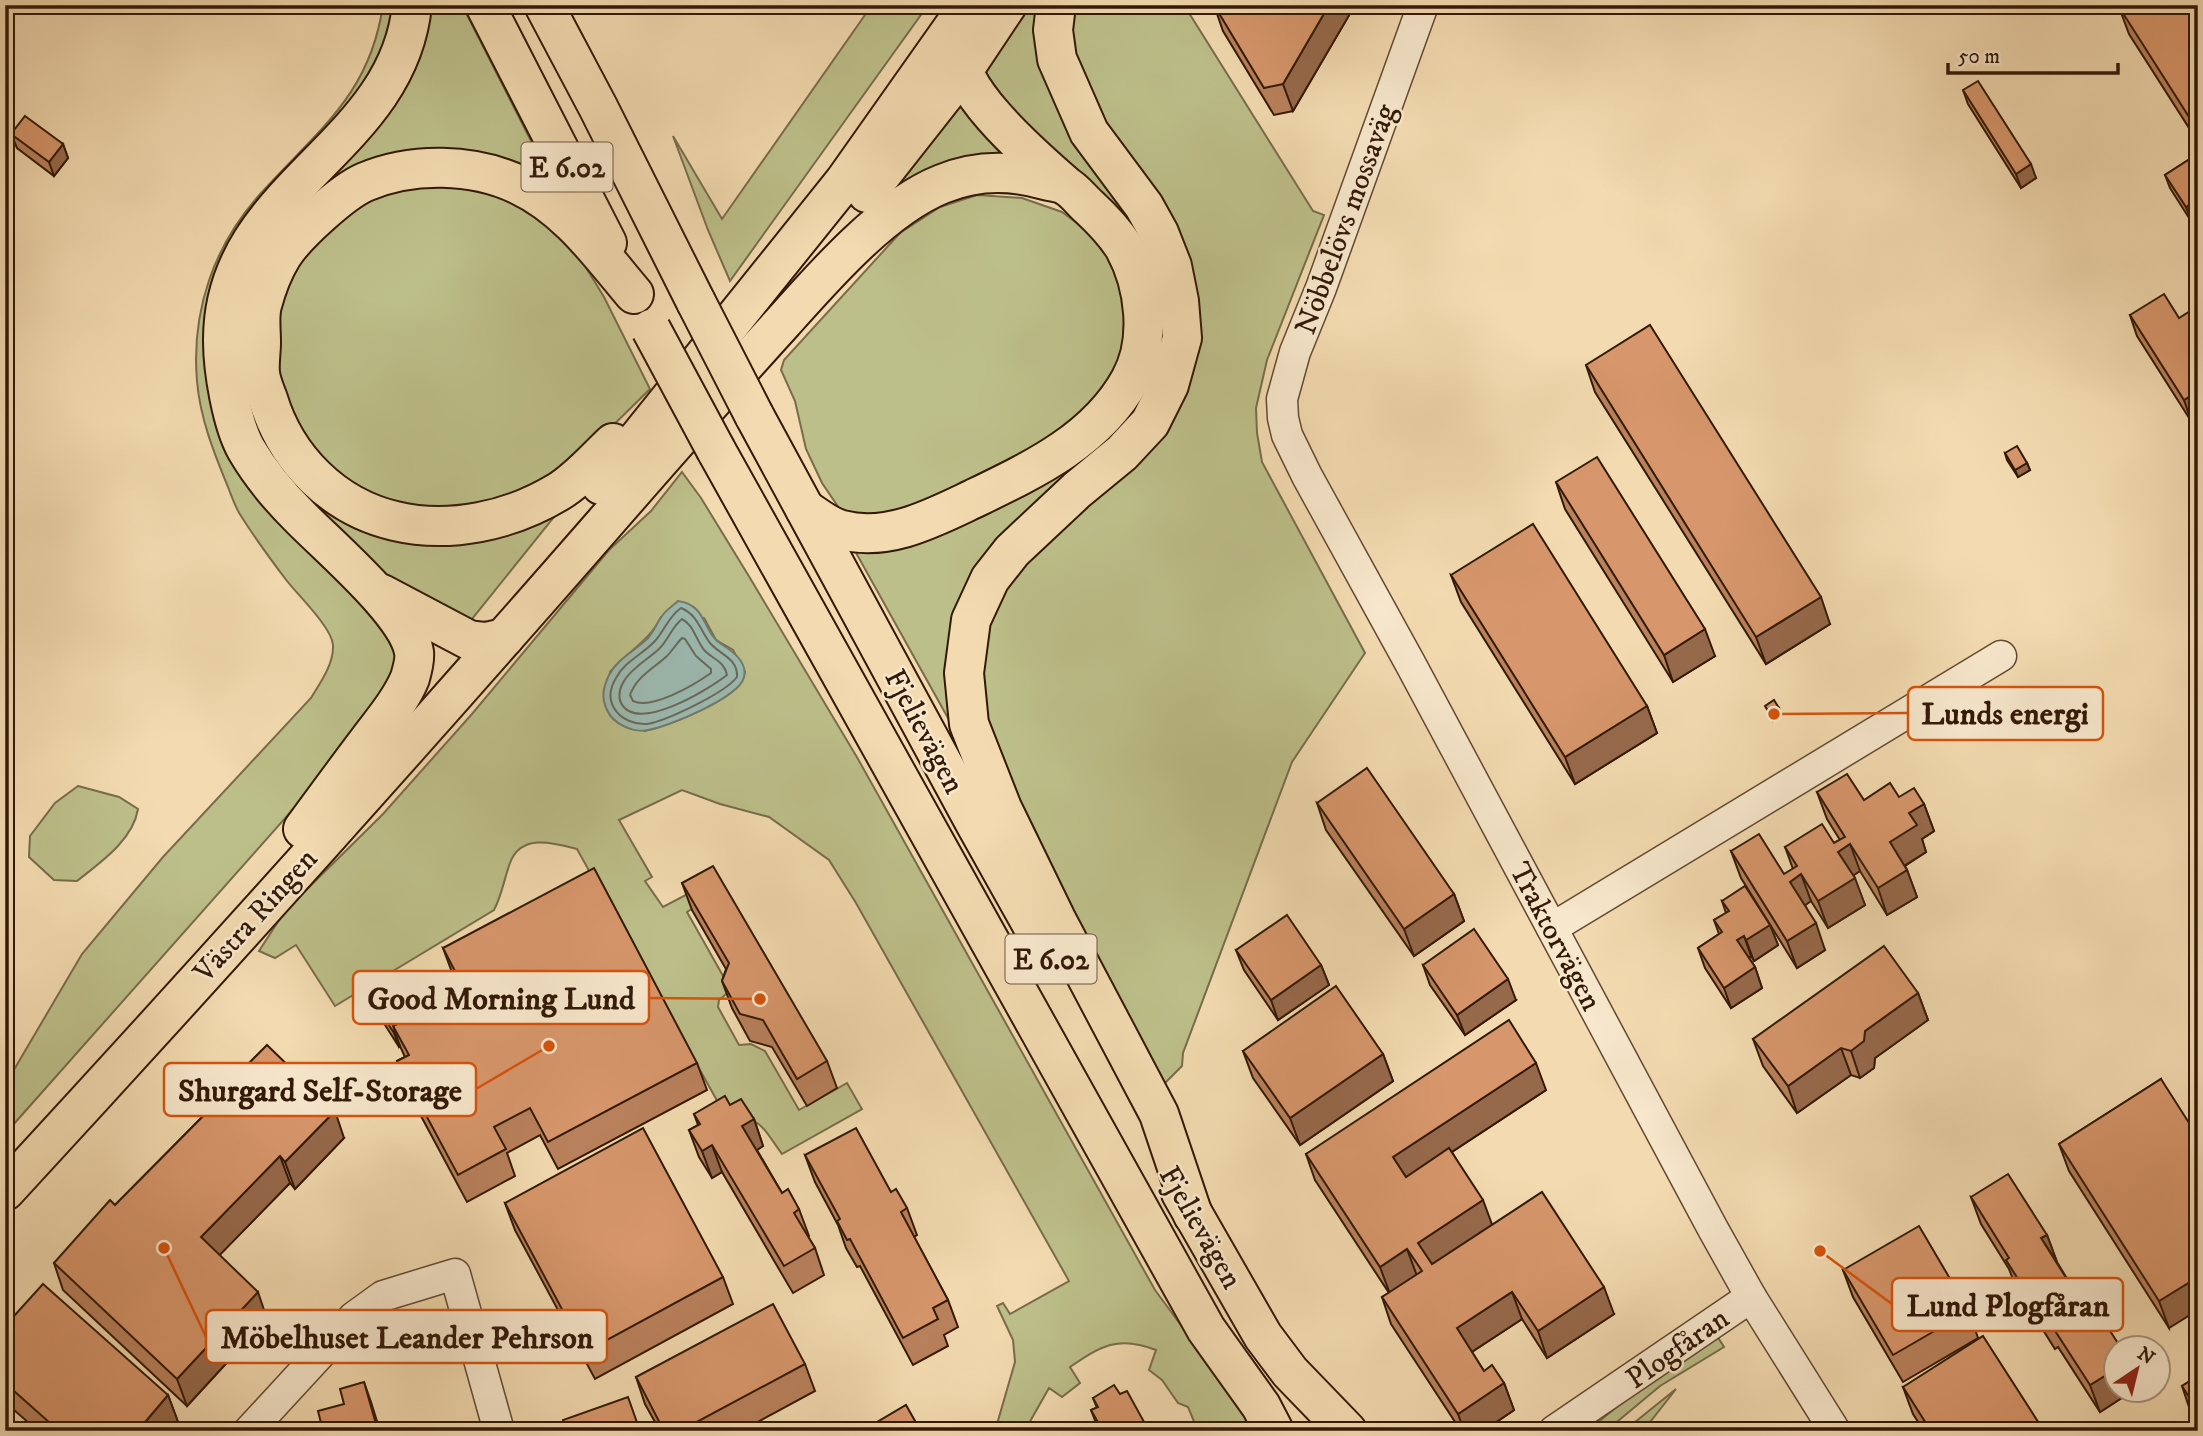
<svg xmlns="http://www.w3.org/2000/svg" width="2203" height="1436" font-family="'IM FELL DW Pica',serif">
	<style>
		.green { fill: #bdbf8a; stroke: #786c49; stroke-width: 2; fill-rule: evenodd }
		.water { fill: #9cbab1; stroke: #727a6d; stroke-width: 2 }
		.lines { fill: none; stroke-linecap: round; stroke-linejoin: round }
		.shore { stroke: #676a5c; stroke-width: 2 }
		.minor-casing { stroke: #624932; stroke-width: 33 }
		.major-casing { stroke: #321908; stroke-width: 42 }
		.minor { stroke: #f7e7cc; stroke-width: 30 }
		.major { stroke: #f3dab0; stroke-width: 38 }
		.major-bridge-casing { stroke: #321908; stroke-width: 42; stroke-linecap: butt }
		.major-bridge { stroke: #f3dab0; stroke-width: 38 }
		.wall { fill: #b9815c; stroke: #321908; stroke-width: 2 }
		.shaded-wall { fill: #96694b; stroke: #321908; stroke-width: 2 }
		.building { fill: #d7966b; stroke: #321908; stroke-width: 2 }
		.labels { text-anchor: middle; stroke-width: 5; stroke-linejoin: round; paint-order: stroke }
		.shield { fill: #f7e7cc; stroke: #6d5743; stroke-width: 2 }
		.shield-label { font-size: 28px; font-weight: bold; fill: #321908 }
		.street-label { font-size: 30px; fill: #321908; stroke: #f7e7cc }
		.leader { fill: none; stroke: #d6530c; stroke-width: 2.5 }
		.callout-dot { fill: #d6530c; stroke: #f7e7cc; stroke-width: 2.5 }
		.callout { fill: #f7e7cc; stroke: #d6530c; stroke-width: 2.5 }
		.callout-label { font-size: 32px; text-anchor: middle; font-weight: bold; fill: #321908 }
	</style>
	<rect width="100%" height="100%" fill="#f3dab0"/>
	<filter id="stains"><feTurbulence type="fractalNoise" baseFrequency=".00286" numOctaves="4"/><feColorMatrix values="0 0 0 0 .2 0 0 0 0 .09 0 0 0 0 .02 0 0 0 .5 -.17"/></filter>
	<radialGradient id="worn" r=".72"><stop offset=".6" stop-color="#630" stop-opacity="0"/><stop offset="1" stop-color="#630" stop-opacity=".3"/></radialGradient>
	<g class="green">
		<path d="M383 5H398L396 28 211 375 386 630 400 656 373 719 5 1134V1085L82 954 163 857 311 698C320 683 334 664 333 645 332 628 298 595 287 581 271 560 255 538 241 516 235 507 232 497 228 487 214 453 200 418 197 381 191 311 214 244 262 192 318 130 370 95 383 5Z"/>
		<polygon points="423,5 462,5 559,196 528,177 327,187 246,369 374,531 562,507 468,624 414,597 365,559 279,477 239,391 245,279"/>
		<polygon points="872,5 928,5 730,281 708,230 673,136 722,219"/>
		<polygon points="1022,5 1044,5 1131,209 1167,328 1162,361 1129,428 1010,531 958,736 855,551 1075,455 1155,315 979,63"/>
		<polygon points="1069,5 1184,5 1313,211 1324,215 1267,360 1256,408 1257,433 1262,462 1365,653 1292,762 1183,1053 1182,1066 1161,1087 1034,852 981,705 982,644 1010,576 1187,380 1105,131 1070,51"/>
		<polygon points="959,93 1023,160 878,209"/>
		<polygon points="398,184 494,190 552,225 582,261 604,297 650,389 590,448 552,478 478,510 399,509 330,473 278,393 272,334 290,269 336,215"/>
		<polygon points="977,195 1022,198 1062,212 1094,236 1124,277 1124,355 1090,413 993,475 875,520 852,517 839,508 822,483 806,449 795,401 781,370 784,360 900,233 940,207"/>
		<path d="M682 472 701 498 750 578 858 759 1155 1290 1247 1415 1254 1431H1198L1188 1407 1178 1403 1162 1380 1149 1370 1156 1350C1118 1335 1101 1346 1070 1367L1080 1383 1062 1397 1049 1388 1028 1425 1038 1431H995L1015 1362 1013 1340 997 1306 1003 1303 1010 1314 1069 1281 856 903 829 860 769 817 720 804 682 790 619 820 652 877 645 881 663 907 699 888 707 899 687 912 731 990 719 1000 718 1007 739 1045 751 1044 765 1051 799 1110 847 1083 862 1109 782 1154C761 1125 762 1118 725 1115L577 849C554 843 521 833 510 863 504 879 502 895 494 910L335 1006 296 945 275 958 259 951 285 911 383 814 472 714 609 550 651 511ZM661 617 704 618 716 640 733 650 745 672C740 700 671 724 645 731L610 672C627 652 650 641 661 617Z"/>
		<path d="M78 786 119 797 138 809C133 840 101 862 77 881L54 880 29 857 30 836 55 803Z"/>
		<polygon points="1717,1336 1724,1347 1660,1386 1606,1431 1587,1431 1623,1402"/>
		<polygon points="1676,1389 1643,1431 1624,1431"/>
	</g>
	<path class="water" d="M678 601C707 605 702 631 721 644 731 650 748 662 744 677 740 697 668 727 648 730 633 733 613 724 607 710 601 697 603 688 609 675 618 658 635 651 648 638 654 631 657 623 662 616 666 610 673 606 678 601Z"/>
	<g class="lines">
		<g class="shore">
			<path d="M681 608C698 615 700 630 710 643 720 655 738 658 737 677 725 693 666 721 647 724 635 725 620 719 614 708 608 698 610 688 616 678 625 661 642 655 655 641 665 630 668 617 681 608Z"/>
			<path d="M682 619C694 625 696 641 705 651 714 660 724 661 727 675 709 689 637 734 621 703 617 694 621 685 626 678 635 666 648 659 659 649 668 640 672 627 682 619Z"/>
			<path d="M682 638 685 639 696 656 711 669V673C694 685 652 710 633 701L630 695C637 676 653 669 667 656 672 651 677 643 682 638Z"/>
		</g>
		<defs>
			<g id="minor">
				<polyline points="1423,5 1321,288 1295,352 1282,399 1283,418 1287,435 1307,476 1410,663 1713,1229 1751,1297 1835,1431"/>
				<polyline points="1552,928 2001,656"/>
				<polyline points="249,1431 354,1317 383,1296 455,1274 499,1431"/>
				<polyline points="1554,1431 1751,1297"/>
			</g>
			<g id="major">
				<polyline points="485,5 607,243"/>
				<polyline points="544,5 598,107 696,302"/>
				<polyline points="1056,5 1053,30 1057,59 1089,132 1144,206 1159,233 1172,266 1179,301 1182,338 1169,385 1150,423 1122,453 1077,490 1012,551 990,579 971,620 964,673 969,724 1002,808 1056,919 1159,1114 1193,1215"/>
				<path d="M962 47C947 84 1038 161 1064 184"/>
				<polyline points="867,193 963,71 1007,5"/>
				<polyline points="754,415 975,823 1036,932"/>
				<path d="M613 443C596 459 578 480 558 492 510 521 449 534 395 521 334 507 286 459 268 399 265 391 261 382 260 373 259 363 261 352 261 342 261 330 259 316 262 305 266 290 274 269 282 256 295 235 342 192 365 182 412 162 473 163 519 185 568 208 600 254 634 294"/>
				<polyline points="716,450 1206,1329 1261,1406 1274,1431"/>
				<polyline points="601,485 844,182 969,5"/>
				<polyline points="382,594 469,640 486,642 504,638"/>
				<path d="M303 829C325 799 347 769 369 740 384 720 401 700 410 678 412 671 415 658 414 652 408 613 327 545 299 516 279 496 260 473 246 449 232 424 223 371 223 341 222 187 398 151 412 5"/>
				<path d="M5 1191C173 1009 339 825 502 640 596 534 688 426 783 322 824 276 884 207 942 184 976 170 1011 170 1045 180 1052 182 1060 182 1066 186 1074 190 1082 201 1089 207 1102 219 1115 233 1124 247 1145 285 1152 341 1130 380 1097 440 1033 470 973 499 933 518 888 542 842 530 829 527 817 517 805 509"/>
				<polyline points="1181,1193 1263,1336 1290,1372 1347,1431"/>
			</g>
		</defs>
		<use href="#minor" class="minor-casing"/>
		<use href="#major" class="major-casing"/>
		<use href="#minor" class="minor"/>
		<use href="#major" class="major"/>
		<defs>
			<g id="major-bridge">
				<polyline points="696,302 754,415"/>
				<polyline points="651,329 716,450"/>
			</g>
		</defs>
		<use href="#major-bridge" class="major-bridge-casing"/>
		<use href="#major-bridge" class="major-bridge"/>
	</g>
	<g class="wall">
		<polygon points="1214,5 1355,5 1293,111 1274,115 1223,31"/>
		<polygon points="2198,5 2198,142 2129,34 2119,7"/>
		<polygon points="1963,90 2036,178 2021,188 1968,104"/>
		<polygon points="11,134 63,144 68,158 54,176 17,148"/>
		<polygon points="2196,155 2191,221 2170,188 2165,175"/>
		<polygon points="2130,315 2179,318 2191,421 2137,336"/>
		<polygon points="1586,365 1830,624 1766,664 1595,392"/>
		<polygon points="2005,453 2027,463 2030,470 2018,477 2007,460"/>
		<polygon points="1556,482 1715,656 1673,682 1565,509"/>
		<polygon points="1451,575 1647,706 1657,733 1575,784 1461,602"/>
		<polygon points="1817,792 1864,800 1899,797 1924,804 1934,831 1922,839 1926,852 1905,866 1907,870 1917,897 1887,915 1860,871 1853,875 1865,905 1828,928 1811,901 1805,905 1825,950 1797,968 1741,878 1731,851 1784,874 1793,869 1785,847 1834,843 1840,840 1827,819"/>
		<polygon points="1317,803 1454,894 1464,921 1414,956 1326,830"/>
		<polygon points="682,883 827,1061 837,1088 807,1106 772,1047 750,1041 732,1008 722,981 726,969 692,910"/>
		<polygon points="1722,901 1770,925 1778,945 1754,961 1751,956 1749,958 1755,967 1762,988 1731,1008 1705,968 1698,948 1719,934 1714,920 1726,913"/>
		<polygon points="443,948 697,1063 707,1090 558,1169 540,1135 507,1153 515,1176 467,1202 406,1088 397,1061 405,1057 400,1046 399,1047 380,1017 375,1004 431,1006 442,1013 466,1000 453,975"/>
		<polygon points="1236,950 1321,965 1329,985 1278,1020 1244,970"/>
		<polygon points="1423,965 1516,1000 1465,1035 1430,985"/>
		<polygon points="1918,993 1928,1020 1875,1058 1874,1068 1860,1078 1851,1075 1797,1113 1763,1066 1753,1039"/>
		<polygon points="1243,1051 1383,1054 1393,1081 1300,1145 1253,1078"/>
		<polygon points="2161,1079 2169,1328 2069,1171 2059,1144"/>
		<polygon points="1546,1090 1452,1152 1492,1225 1614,1314 1547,1358 1522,1319 1472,1352 1484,1371 1504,1383 1514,1410 1483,1431 1461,1431 1391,1324 1382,1297 1389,1293 1315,1180 1306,1154"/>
		<polygon points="217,1095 344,1138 295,1189 290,1183 219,1255 267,1319 187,1406 63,1290 54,1263 115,1205 219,1100"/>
		<polygon points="730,1105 754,1119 763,1146 757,1150 782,1193 799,1209 809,1236 808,1237 815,1248 824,1275 793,1293 722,1172 712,1178 699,1157 689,1130 698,1125 694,1114"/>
		<polygon points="805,1155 891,1192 907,1208 917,1235 914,1237 948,1300 958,1327 944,1335 948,1346 913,1365 860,1266 857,1267 846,1248 838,1225 815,1182"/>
		<polygon points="1971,1197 2047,1235 2057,1262 2080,1300 2116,1390 2134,1390 2100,1412 2058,1347 2055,1349 2016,1287 2009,1269 1981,1224"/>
		<polygon points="505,1203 723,1277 733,1304 595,1379 515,1230"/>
		<polygon points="1843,1270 1969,1311 1978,1338 1903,1382 1853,1297"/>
		<polygon points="5,1326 168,1395 178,1422 170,1431 38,1431 5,1402"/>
		<polygon points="805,1364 815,1391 741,1431 660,1431 645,1404 636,1377"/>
		<polygon points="2198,1376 2198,1420 2189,1407 2182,1386"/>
		<polygon points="1903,1387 2044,1431 1924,1431 1913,1414"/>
		<polygon points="1120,1394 1149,1431 1098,1428 1091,1410 1097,1408 1093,1398"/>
	</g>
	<g class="shaded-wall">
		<polygon points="1329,5 1355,5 1293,111 1283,84"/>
		<polygon points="63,144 68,158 54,176 49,162"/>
		<polygon points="2031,164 2036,178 2021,188 2016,174"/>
		<polygon points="2198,199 2198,216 2191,221 2186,207"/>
		<polygon points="2198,391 2198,416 2191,421 2184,400"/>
		<polygon points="2027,463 2030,470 2018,477 2015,470"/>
		<polygon points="1821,597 1830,624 1766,664 1756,637"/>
		<polygon points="1705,629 1715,656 1673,682 1664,655"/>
		<polygon points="1647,706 1657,733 1575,784 1565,757"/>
		<polygon points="1779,708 1781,715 1773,721 1770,714"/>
		<polygon points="1924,804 1934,831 1922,839 1926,852 1899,869 1890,842 1909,813"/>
		<polygon points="1850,844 1860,871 1848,879 1838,852"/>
		<polygon points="1907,870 1917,897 1887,915 1878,888"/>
		<polygon points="1801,874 1811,901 1800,909 1790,882"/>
		<polygon points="1855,878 1865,905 1828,928 1818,901"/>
		<polygon points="1454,894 1464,921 1414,956 1404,929"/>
		<polygon points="1816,923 1825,950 1797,968 1787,941"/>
		<polygon points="1770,925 1778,945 1754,961 1746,940"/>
		<polygon points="1744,936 1751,956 1745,961 1737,940"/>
		<polygon points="1321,965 1329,985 1278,1020 1271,1000"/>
		<polygon points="1755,967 1762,988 1731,1008 1724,988"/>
		<polygon points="1508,979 1516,1000 1465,1035 1457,1015"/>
		<polygon points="1918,993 1928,1020 1875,1058 1874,1068 1860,1078 1851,1051 1865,1031"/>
		<polygon points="395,1032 400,1046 399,1047 394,1033"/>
		<polygon points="1841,1048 1851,1075 1797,1113 1788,1086"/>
		<polygon points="1383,1054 1393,1081 1300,1145 1290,1118"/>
		<polygon points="1536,1063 1546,1090 1403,1184 1393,1157"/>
		<polygon points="335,1111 344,1138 295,1189 285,1162"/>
		<polygon points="754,1119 763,1146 752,1153 742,1126"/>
		<polygon points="712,1145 722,1172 712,1178 702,1151"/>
		<polygon points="280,1156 290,1183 211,1264 201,1237"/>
		<polygon points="1483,1200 1493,1227 1427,1270 1418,1243"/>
		<polygon points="2047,1235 2057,1262 2041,1238"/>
		<polygon points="1407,1249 1417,1276 1390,1294 1380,1267"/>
		<polygon points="2198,1277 2198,1310 2169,1328 2159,1301"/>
		<polygon points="1604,1287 1614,1314 1547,1358 1538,1331"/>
		<polygon points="258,1292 267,1319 187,1406 177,1379"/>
		<polygon points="1512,1292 1522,1319 1467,1355 1457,1328"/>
		<polygon points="2116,1369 2116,1390 2134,1390 2100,1412 2090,1385"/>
		<polygon points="364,1382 371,1402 380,1431 378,1431"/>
		<polygon points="1504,1383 1514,1410 1483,1431 1464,1431 1458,1414"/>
		<polygon points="168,1395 178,1422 170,1431 149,1431 146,1421"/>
	</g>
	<g class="building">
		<polygon points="1214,5 1329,5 1283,84 1264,88"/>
		<polygon points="2121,5 2198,5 2198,131 2119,7"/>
		<polygon points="1978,81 2031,164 2016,174 1963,90"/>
		<polygon points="25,116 63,144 49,162 11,134"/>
		<polygon points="2196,155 2198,158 2198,199 2186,207 2165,175"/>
		<polygon points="2164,294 2179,318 2198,306 2198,391 2184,400 2130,315"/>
		<polygon points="1650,325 1821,597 1756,637 1586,365"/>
		<polygon points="2017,446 2027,463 2015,470 2005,453"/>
		<polygon points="1597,457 1705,629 1664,655 1556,482"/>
		<polygon points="1533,524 1647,706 1565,757 1451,575"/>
		<polygon points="1774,700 1779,708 1770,714 1765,706"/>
		<polygon points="1367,768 1454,894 1404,929 1317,803"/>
		<polygon points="1847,774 1864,800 1890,783 1899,797 1914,788 1924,804 1909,813 1917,825 1890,842 1907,870 1878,888 1850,844 1838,852 1855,878 1818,901 1801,874 1790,882 1816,923 1787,941 1731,851 1759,834 1784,874 1797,866 1785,847 1822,824 1834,843 1845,837 1817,792"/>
		<polygon points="713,866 827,1061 797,1079 763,1020 740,1014 722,981 729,963 682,883"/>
		<polygon points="594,868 697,1063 548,1142 530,1108 494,1127 506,1149 458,1175 397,1061 409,1055 393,1026 436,1003 442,1013 469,998 443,948"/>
		<polygon points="1745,886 1770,925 1746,940 1744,936 1737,940 1755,967 1724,988 1698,948 1722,932 1714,920 1729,911 1722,901"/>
		<polygon points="1287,915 1321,965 1271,1000 1236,950"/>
		<polygon points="1474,929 1508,979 1457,1015 1423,965"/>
		<polygon points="1884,946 1918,993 1865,1031 1864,1041 1851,1051 1841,1048 1788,1086 1753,1039"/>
		<polygon points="414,979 431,1006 393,1026 395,1032 394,1033 375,1004"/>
		<polygon points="1336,986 1383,1054 1290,1118 1243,1051"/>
		<polygon points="1509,1020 1536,1063 1393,1157 1406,1177 1449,1148 1483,1200 1418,1243 1432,1264 1542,1192 1604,1287 1538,1331 1512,1292 1457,1328 1484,1371 1492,1365 1504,1383 1458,1414 1382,1297 1422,1271 1407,1249 1380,1267 1306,1154"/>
		<polygon points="267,1045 335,1111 285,1162 280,1156 201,1237 258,1292 177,1379 54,1263 110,1200 115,1205 221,1098 217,1095"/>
		<polygon points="2161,1079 2198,1137 2198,1277 2159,1301 2059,1144"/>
		<polygon points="725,1096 730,1105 741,1099 754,1119 742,1126 782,1193 788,1189 799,1209 794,1213 815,1248 784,1266 712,1145 702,1151 689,1130 700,1124 694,1114"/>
		<polygon points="643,1128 723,1277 585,1352 505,1203"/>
		<polygon points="856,1128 891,1192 896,1189 907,1208 901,1212 948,1300 933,1308 938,1319 903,1338 850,1239 847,1240 837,1221 840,1219 805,1155"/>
		<polygon points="2008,1174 2047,1235 2041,1238 2080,1300 2087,1295 2121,1348 2116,1348 2116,1369 2090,1385 2048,1320 2045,1322 2006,1260 2009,1258 1971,1197"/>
		<polygon points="1919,1226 1969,1311 1893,1355 1843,1270"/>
		<polygon points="43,1284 168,1395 146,1421 153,1427 149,1431 59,1431 5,1383 5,1326"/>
		<polygon points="773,1304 805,1364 680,1431 664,1431 636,1377"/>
		<polygon points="1983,1336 2044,1431 1931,1431 1903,1387"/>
		<polygon points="2198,1376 2198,1411 2182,1386"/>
		<polygon points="364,1382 378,1431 307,1431 322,1427 318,1411 344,1404 340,1389"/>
		<polygon points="1114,1385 1120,1394 1127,1391 1149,1431 1092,1431 1100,1426 1091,1410 1098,1407 1093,1398"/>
		<polygon points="628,1397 640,1431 567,1431 563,1420"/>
		<polygon points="906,1405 919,1428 914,1431 868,1431 867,1428"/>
	</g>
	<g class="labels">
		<g class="shield">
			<rect x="521.5" y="142.5" width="91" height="49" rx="5"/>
			<rect x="1005.5" y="934.5" width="91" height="49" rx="5"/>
		</g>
		<g class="shield-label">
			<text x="567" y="177">E 6.02</text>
			<text x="1051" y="969">E 6.02</text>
		</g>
		<g class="street-label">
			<text transform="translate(1345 219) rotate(-70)" y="10">Nöbbelövs mossaväg</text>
			<text transform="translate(925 731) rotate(62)" y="10">Fjelievägen</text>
			<text transform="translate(255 915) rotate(-48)" y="10">Västra Ringen</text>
			<text transform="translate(1556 936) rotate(62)" y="10">Traktorvägen</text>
			<text transform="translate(1201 1227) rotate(60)" y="10">Fjelievägen</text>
			<text transform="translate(1677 1348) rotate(-35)" y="10">Plogfåran</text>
		</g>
	</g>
	<path class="leader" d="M1774 714L1908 713M760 999L649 998M549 1046L476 1089M1820 1251L1892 1304M164 1248L206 1337"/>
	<g class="callout-dot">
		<circle cx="1774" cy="714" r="7"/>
		<circle cx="760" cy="999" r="7"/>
		<circle cx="549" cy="1046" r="7"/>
		<circle cx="1820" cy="1251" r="7"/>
		<circle cx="164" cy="1248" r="7"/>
	</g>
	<g class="callout">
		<rect x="1908" y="687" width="195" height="53" rx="7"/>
		<rect x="353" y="971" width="296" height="53" rx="7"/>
		<rect x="164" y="1063" width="312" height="53" rx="7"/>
		<rect x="1892" y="1278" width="231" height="53" rx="7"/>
		<rect x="206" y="1310" width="401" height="53" rx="7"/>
	</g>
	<g class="callout-label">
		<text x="2005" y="724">Lunds energi</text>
		<text x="501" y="1009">Good Morning Lund</text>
		<text x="320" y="1101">Shurgard Self-Storage</text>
		<text x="2008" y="1316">Lund Plogfåran</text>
		<text x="407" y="1348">Möbelhuset Leander Pehrson</text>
	</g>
	<rect width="2203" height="1436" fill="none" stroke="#f3dab0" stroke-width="28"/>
	<rect x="7" y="7" width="2189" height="1422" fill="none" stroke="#321908" stroke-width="3.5"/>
	<rect x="14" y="14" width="2175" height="1408" fill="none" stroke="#321908" stroke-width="2"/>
	<g transform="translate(2137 1369) rotate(35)"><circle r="33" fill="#f7e7cc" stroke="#a8957e" stroke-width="2"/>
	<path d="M0-5L12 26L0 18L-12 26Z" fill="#8f2418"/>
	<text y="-10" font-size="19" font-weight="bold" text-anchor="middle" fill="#321908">N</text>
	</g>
	<path d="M1948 63v10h170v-10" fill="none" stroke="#321908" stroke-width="3.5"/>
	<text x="1958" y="63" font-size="21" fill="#321908" stroke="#f7e7cc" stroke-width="5" paint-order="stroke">50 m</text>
	<rect width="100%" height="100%" filter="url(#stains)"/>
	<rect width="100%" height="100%" fill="url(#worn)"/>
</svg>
